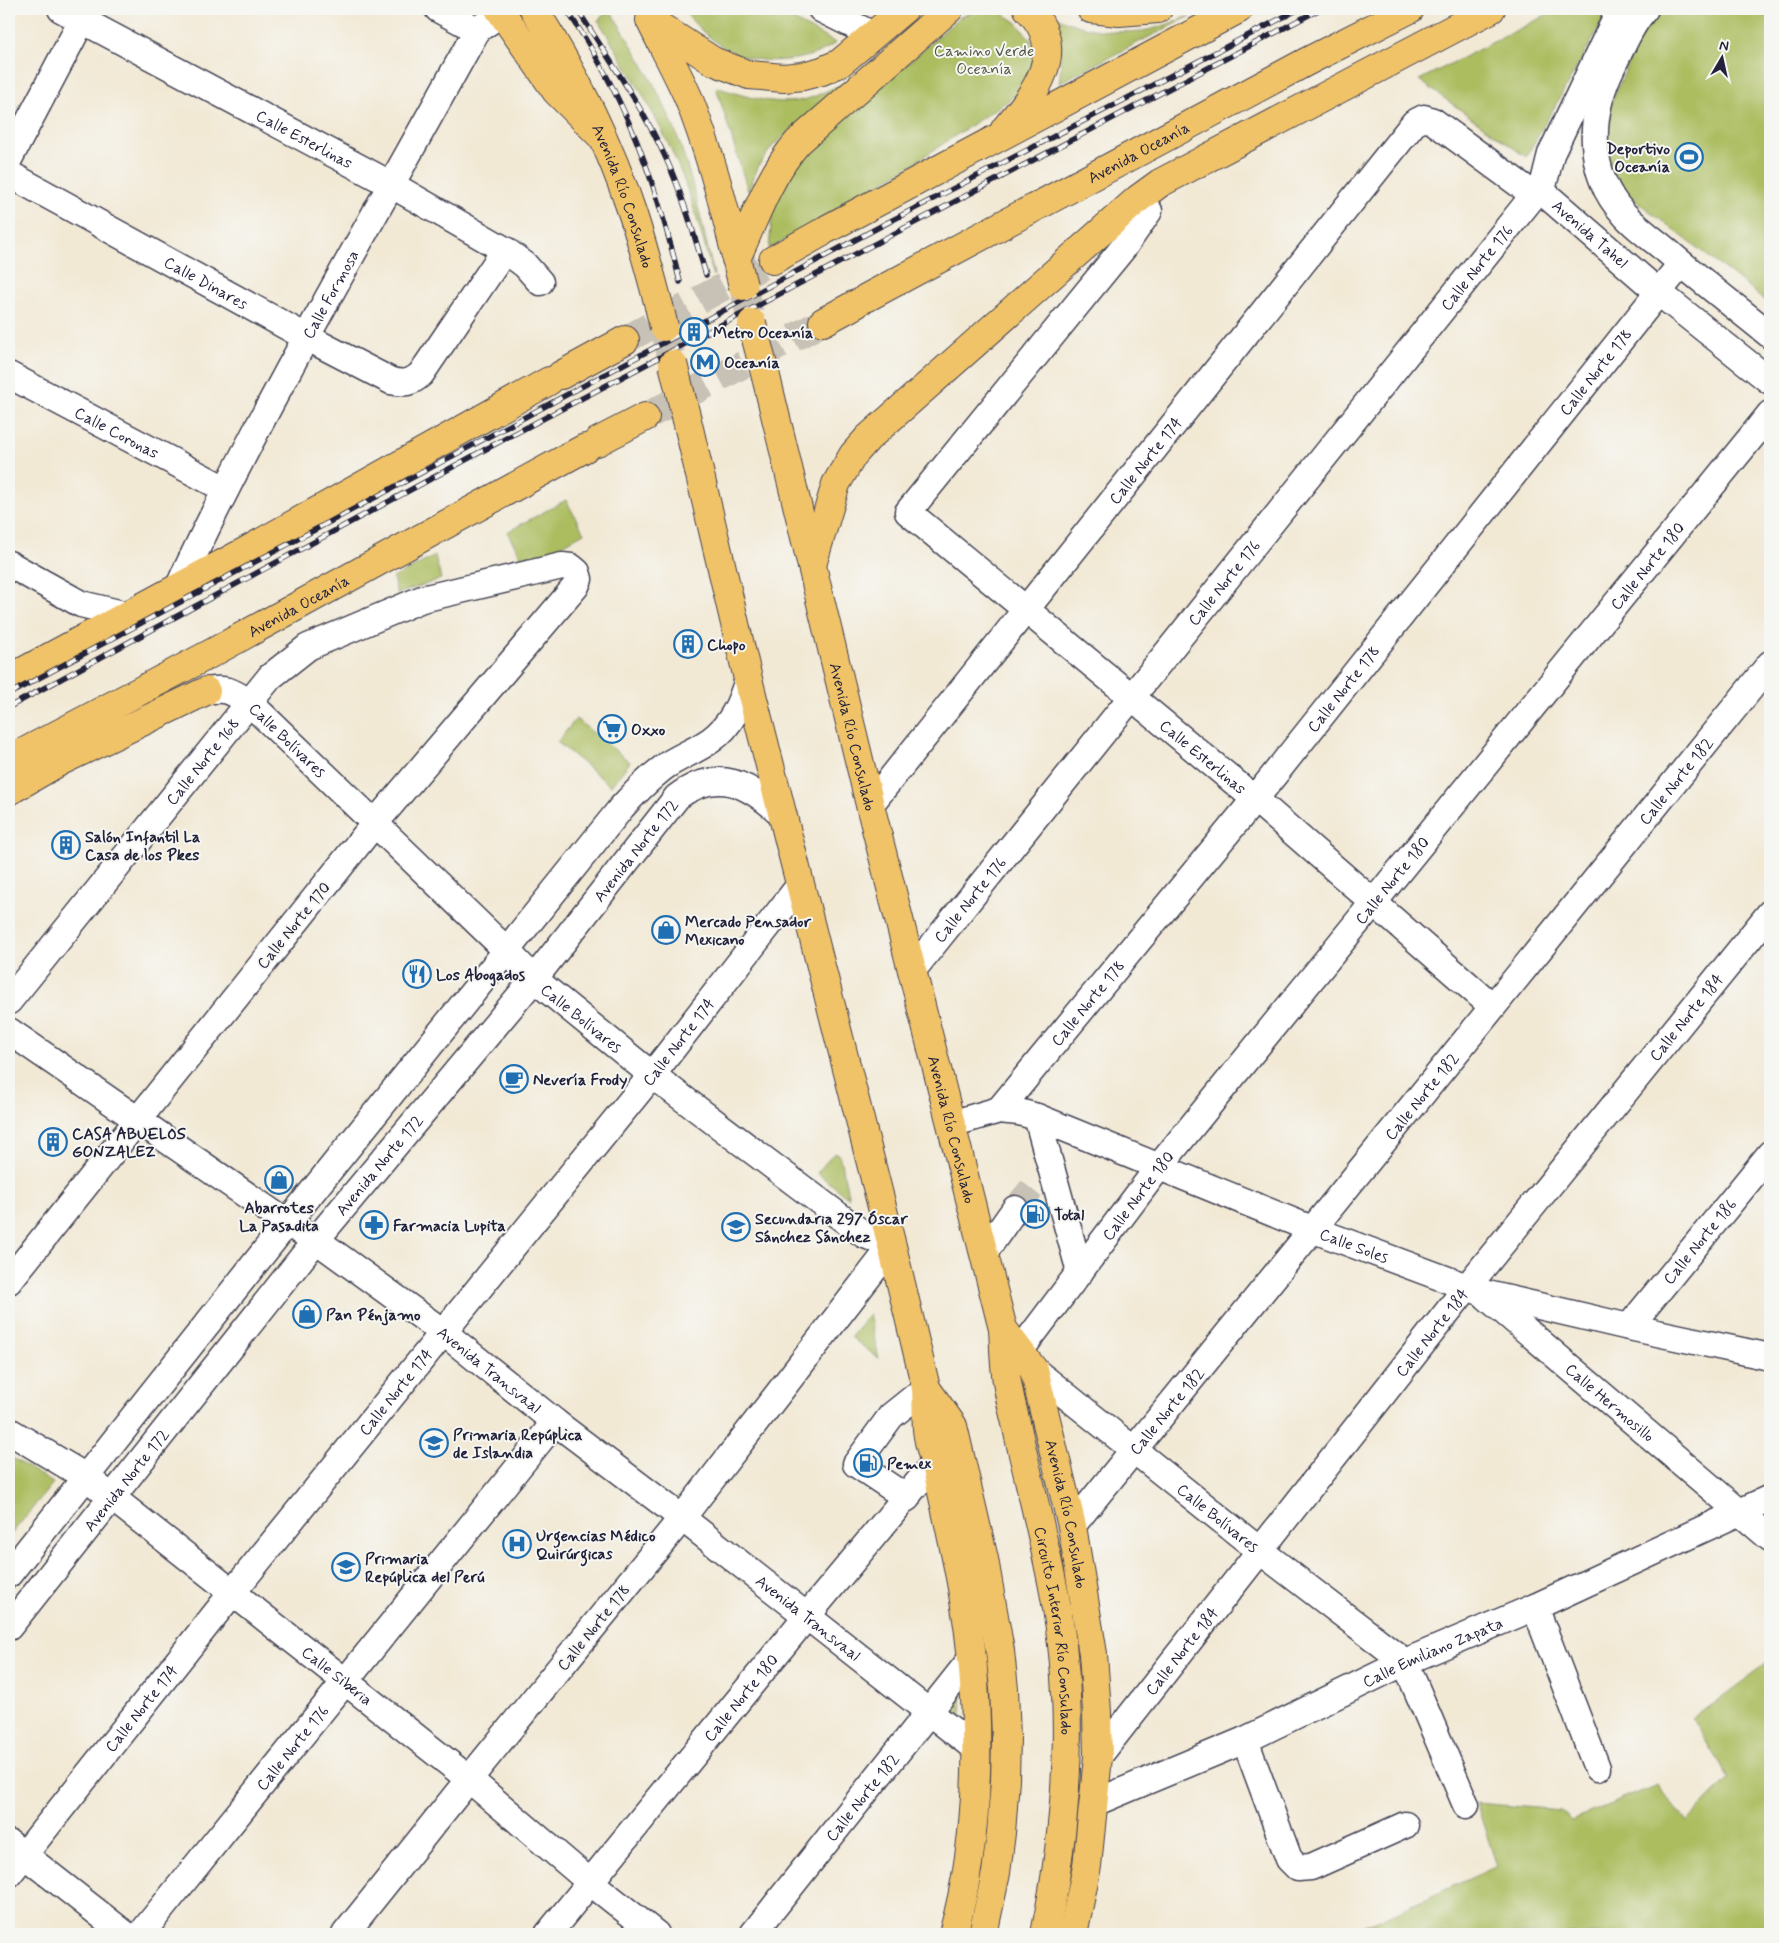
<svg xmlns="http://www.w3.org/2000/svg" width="1779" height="1943" font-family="Mynerve,sans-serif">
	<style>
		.green { fill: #acbd60; stroke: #67704e }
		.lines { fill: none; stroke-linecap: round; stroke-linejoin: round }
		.minor-tunnel { stroke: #c8c1b6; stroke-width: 26; stroke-dasharray: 26 13; stroke-linecap: butt }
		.highway-tunnel { stroke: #c8c1b6; stroke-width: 28; stroke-dasharray: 28 14; stroke-linecap: butt }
		.minor-casing { stroke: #414052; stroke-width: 29 }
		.major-casing { stroke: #414052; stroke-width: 30 }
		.highway-casing { stroke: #414052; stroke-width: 30 }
		.minor { stroke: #fff; stroke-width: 26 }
		.major { stroke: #f1c369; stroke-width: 28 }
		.highway { stroke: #f1c369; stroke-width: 28 }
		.rail-casing { stroke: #22223b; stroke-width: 5.5 }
		.rail { stroke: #f6f6f2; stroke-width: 4; stroke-dasharray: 11; stroke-linecap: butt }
		.highway-bridge-casing { stroke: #414052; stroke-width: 30; stroke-linecap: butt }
		.highway-bridge { stroke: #f1c369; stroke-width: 28 }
		.labels { text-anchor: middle; stroke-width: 4; stroke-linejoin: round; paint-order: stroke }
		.park-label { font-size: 16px; fill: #525848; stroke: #f6f6f2 }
		.street-label { font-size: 16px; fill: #22223b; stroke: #f6f6f2 }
		.poi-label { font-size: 16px; font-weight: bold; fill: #22223b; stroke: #f6f6f2; text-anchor: start }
	</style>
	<rect width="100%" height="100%" fill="#f6f6f2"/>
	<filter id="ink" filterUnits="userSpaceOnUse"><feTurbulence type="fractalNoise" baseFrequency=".02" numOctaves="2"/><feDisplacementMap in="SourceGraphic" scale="10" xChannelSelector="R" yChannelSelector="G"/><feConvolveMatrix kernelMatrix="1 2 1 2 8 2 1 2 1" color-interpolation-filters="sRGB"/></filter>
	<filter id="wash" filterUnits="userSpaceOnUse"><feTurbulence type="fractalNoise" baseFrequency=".0096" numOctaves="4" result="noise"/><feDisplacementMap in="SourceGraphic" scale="20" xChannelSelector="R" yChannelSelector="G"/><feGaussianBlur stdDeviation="1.12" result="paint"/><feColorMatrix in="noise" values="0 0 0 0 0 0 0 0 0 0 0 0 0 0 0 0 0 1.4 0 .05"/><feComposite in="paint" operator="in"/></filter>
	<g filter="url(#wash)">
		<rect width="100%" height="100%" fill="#f2e9d5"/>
		<g class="green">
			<path d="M682 9H773L836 43C819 54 807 58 786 60 740 65 711 44 682 9Z"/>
			<polygon points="981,9 999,11 1016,22 1031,40 1035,58 1021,92 899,173 769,249 773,203 793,168 810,150 960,17"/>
			<path d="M1045 9C1070 29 1110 34 1141 31 1158 29 1175 21 1190 16L1059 83C1064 53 1057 36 1045 9Z"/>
			<polygon points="1558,9 1610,9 1526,157 1419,80"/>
			<polygon points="1672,9 1712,9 1770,16 1770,304 1626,193 1612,173 1605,141 1609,108 1645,25 1663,12"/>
			<path d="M610 10C635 50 660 91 677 135 693 180 703 228 714 275L713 276C703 240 694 204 680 170 658 117 627 68 598 20Z"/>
			<path d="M843 83 772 147 759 165 748 191 716 87C743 96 775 106 803 100 816 97 830 89 843 83Z"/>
			<polygon points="566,500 584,533 526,565 507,532"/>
			<polygon points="435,556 441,579 397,594 393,578"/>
			<polygon points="576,719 630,762 611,786 557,742"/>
			<polygon points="834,1153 839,1154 849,1198 817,1173"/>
			<polygon points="869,1314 879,1359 851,1337"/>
			<polygon points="9,1456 53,1483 9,1537"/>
			<polygon points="1770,1661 1770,1934 1321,1934 1373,1923 1497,1866 1476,1803 1561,1810 1572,1820 1657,1785 1686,1822 1729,1778 1692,1719"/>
			<polygon points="961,1689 962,1721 947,1709"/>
		</g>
	</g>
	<g filter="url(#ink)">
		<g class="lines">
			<polyline class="minor-tunnel" points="1015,1209 1038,1181"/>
			<g class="highway-tunnel">
				<polyline points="743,286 752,323"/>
				<polyline points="664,327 673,364"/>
				<polyline points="625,340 773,260"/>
				<polyline points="645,417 823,322"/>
			</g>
			<defs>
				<g id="minor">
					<path id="s1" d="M61 9 392 185 505 250 525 265 540 282"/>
					<polyline points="438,9 477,30"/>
					<polyline points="821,9 863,30"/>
					<path id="s2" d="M1620 9 1551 154 1543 186 1545 194 1658 292 1770 381"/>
					<path d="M1645 9C1631 25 1623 45 1613 65 1589 112 1585 172 1624 214 1636 228 1653 239 1667 251 1700 280 1736 307 1770 335"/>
					<polyline points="9,159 88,9"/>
					<path id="s3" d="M9 174 306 337 391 381C404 384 411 383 421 374L505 250"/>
					<path id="s4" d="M1149 211 1124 247 908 512 1255 799 1492 1006"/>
					<path id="s5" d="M9 375 225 489"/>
					<polyline points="9,564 81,604 127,615"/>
					<path id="s6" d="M178 588C267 397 376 215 477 30L502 13"/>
					<path id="s7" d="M206 691C227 687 233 692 250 703L507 951 534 979 652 1075 863 1234 892 1246 682 1518 469 1779 345 1934"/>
					<path id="s8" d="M870 805 1414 123 1424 118 1433 121 1534 195"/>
					<path id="s9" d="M912 971 1534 195"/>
					<path id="s10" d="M9 1001 270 677 308 647 422 599 562 566 571 567 577 572 579 579 576 586 375 823 9 1281"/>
					<path id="s11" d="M9 1031 287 1223 316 1240 443 1332 555 1422 682 1518 976 1749"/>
					<path id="s12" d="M999 1110 1255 799 1681 264"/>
					<polyline points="1037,1117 1080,1272"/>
					<path id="s13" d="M951 1124 999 1110 1019 1112 1037 1117 1314 1230 1483 1293 1629 1327 1770 1357"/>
					<polyline points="984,1253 1015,1209"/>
					<path id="s14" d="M1487 1297 1770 1538"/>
					<path id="s15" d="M1629 1327 1770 1154"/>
					<path id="s16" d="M1020 1351 1158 1168 1770 414"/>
					<path id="s17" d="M1034 1370 1259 1550 1405 1662 1466 1805"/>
					<path id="s18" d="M9 1431 86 1477 469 1779 590 1882 656 1934"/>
					<polyline points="907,1498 856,1464 891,1416 926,1388"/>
					<path id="s19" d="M1072 1526C1306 1241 1537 951 1770 664"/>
					<path d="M9 1574 287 1223 622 807C636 792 650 777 667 765 681 756 697 750 711 740 732 725 741 703 748 679"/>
					<polyline points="1535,1607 1597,1768"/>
					<path id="s20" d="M9 1627 316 1240 534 979 677 797C718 766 749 784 783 815"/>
					<polyline points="1245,1740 1289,1859 1298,1868 1311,1867 1405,1825"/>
					<path id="s21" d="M1098 1757 1467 1287 1770 913"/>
					<path id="s22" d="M1094 1803 1245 1740 1405 1662 1535 1607 1770 1498"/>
					<polyline points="9,1843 125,1934"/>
					<path id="s23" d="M9 1874 232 1593 652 1075 800 885"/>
					<path id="s24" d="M141 1934 555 1422"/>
					<path id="s25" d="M548 1934 806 1617 935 1462"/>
					<path id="s26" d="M753 1934 971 1659"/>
				</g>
				<g id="major">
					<polyline points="499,9 556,91 601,136"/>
					<polyline points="9,791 59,762 206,691"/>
					<path id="s27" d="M1003 1329 1034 1370 1072 1526 1093 1654 1097 1712 1098 1757 1087 1866 1073 1934"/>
					<path d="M926 1388C927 1401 926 1415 927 1429 928 1444 934 1459 938 1473 946 1512 955 1550 962 1588 982 1696 983 1828 953 1934"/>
				</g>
				<g id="highway">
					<path id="s28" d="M534 9C574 73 609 142 633 215 643 245 651 276 659 306"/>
					<polyline points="1091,9 1119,12 1158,9"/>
					<polyline points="650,20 713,61 749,75 784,78 803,76 822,71 840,63 904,9"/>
					<path d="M651 22C663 47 677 72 688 97 710 152 725 208 738 265"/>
					<path d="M1005 129C1034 95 1070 51 1028 9"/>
					<polyline points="827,229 1239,9"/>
					<path d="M736 259C754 220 769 175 798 142L949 9"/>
					<polyline points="773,260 821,233"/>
					<path id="s29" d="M866 298 1306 62 1410 9"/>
					<polyline points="823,322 856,304"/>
					<polyline points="561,375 625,340"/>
					<path id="s30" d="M766 377 870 805 1003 1329C1004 1344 1004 1359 1006 1374 1008 1395 1015 1416 1019 1437 1031 1489 1044 1540 1054 1592 1076 1706 1068 1822 1045 1934"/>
					<polyline points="687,420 748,679 892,1246 926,1388 953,1426 984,1559 1000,1651 1004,1689 1006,1738 1005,1780 1001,1833 996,1873 983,1934"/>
					<polyline points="597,442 645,417"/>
					<polyline points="812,565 836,484 853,455 868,438 1138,199 1160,183 1491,9"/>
					<polyline points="9,679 246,551 549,381"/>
					<path id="s31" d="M9 760 210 654 585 448"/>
					<polyline points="59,762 110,718"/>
				</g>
			</defs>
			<use href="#minor" class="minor-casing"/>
			<use href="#major" class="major-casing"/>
			<use href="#highway" class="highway-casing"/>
			<use href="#minor" class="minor"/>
			<use href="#major" class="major"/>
			<use href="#highway" class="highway"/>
			<defs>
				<g id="rail">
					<path d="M566 9C625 95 656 181 680 282"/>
					<path d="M577 9C609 59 644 109 668 163 684 199 695 238 706 275"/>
					<polyline points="9,694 881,226 1299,9"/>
					<polyline points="9,707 497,443 1320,9"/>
				</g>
			</defs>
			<use href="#rail" class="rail-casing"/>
			<use href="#rail" class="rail"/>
			<defs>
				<g id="highway-bridge">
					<polyline points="738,266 743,286"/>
					<polyline points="659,306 664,327"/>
					<polyline points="752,323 766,377"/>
					<polyline points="673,364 687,420"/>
				</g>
			</defs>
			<use href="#highway-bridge" class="highway-bridge-casing"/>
			<use href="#highway-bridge" class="highway-bridge"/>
		</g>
	</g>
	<defs>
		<symbol id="stadium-ring" viewBox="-11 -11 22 22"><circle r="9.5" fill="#f6f6f2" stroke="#1f6fb2" stroke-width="1.5"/><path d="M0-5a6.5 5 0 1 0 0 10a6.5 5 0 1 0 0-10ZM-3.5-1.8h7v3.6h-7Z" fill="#1f6fb2"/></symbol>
		<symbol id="building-ring" viewBox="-11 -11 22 22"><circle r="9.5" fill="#f6f6f2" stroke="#1f6fb2" stroke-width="1.5"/><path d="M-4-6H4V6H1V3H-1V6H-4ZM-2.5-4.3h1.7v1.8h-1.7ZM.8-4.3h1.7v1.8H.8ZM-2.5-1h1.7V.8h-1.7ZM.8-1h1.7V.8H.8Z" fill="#1f6fb2"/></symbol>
		<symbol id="metro-ring" viewBox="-11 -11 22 22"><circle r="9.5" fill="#f6f6f2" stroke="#1f6fb2" stroke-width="1.5"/><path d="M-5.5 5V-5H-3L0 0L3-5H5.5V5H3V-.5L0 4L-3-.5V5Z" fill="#1f6fb2"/></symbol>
		<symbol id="supermarket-ring" viewBox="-11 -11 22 22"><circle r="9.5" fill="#f6f6f2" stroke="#1f6fb2" stroke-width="1.5"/><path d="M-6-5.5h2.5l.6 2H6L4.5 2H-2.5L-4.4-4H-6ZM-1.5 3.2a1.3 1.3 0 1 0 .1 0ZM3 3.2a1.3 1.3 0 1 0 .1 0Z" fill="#1f6fb2"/></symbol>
		<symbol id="shop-ring" viewBox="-11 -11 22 22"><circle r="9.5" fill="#f6f6f2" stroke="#1f6fb2" stroke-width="1.5"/><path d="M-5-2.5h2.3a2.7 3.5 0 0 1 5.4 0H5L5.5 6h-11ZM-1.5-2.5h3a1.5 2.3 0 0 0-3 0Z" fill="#1f6fb2"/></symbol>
		<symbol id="restaurant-ring" viewBox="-11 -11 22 22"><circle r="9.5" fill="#f6f6f2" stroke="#1f6fb2" stroke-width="1.5"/><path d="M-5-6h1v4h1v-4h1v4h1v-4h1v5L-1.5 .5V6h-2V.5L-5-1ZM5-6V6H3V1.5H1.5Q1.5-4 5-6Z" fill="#1f6fb2"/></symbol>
		<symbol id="cafe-ring" viewBox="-11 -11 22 22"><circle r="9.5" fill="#f6f6f2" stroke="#1f6fb2" stroke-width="1.5"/><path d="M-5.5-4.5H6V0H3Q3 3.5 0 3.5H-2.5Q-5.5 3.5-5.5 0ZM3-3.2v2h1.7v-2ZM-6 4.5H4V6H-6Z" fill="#1f6fb2"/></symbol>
		<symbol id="fuel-ring" viewBox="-11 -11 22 22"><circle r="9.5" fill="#f6f6f2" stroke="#1f6fb2" stroke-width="1.5"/><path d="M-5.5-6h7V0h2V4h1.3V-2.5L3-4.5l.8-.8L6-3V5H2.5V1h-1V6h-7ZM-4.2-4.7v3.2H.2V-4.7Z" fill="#1f6fb2"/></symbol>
		<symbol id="pharmacy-ring" viewBox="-11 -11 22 22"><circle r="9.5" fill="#f6f6f2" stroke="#1f6fb2" stroke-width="1.5"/><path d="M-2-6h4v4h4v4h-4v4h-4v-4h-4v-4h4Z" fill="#1f6fb2"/></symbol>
		<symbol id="school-ring" viewBox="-11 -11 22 22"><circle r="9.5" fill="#f6f6f2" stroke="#1f6fb2" stroke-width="1.5"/><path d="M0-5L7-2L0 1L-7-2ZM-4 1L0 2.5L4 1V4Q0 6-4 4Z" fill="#1f6fb2"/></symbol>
		<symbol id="hospital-ring" viewBox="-11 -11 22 22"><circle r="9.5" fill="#f6f6f2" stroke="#1f6fb2" stroke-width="1.5"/><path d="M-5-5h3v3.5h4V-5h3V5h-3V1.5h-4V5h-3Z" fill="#1f6fb2"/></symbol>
	</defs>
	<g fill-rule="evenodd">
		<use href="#stadium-ring" x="1673" y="141" width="32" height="32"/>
		<use href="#building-ring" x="678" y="316" width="32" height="32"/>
		<use href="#metro-ring" x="689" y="346" width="32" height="32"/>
		<use href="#building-ring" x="672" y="628" width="32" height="32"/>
		<use href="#supermarket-ring" x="596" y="713" width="32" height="32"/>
		<use href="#building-ring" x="50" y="829" width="32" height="32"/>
		<use href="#shop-ring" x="650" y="914" width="32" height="32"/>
		<use href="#restaurant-ring" x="401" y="958" width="32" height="32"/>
		<use href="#cafe-ring" x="498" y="1063" width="32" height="32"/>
		<use href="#building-ring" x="37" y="1126" width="32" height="32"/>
		<use href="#shop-ring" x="263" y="1164" width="32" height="32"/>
		<use href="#fuel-ring" x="1019" y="1198" width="32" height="32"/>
		<use href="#pharmacy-ring" x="358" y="1209" width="32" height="32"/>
		<use href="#school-ring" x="720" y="1211" width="32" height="32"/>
		<use href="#shop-ring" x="291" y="1298" width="32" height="32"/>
		<use href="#school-ring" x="418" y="1427" width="32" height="32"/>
		<use href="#fuel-ring" x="852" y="1447" width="32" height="32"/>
		<use href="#hospital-ring" x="501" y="1528" width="32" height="32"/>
		<use href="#school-ring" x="330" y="1551" width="32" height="32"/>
	</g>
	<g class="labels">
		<g class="park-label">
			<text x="984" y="56">Camino Verde<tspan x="984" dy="18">Oceanía</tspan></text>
		</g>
		<g class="street-label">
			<text dy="6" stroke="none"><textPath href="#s1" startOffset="276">Calle Esterlinas</textPath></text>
			<text dy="6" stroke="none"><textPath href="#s29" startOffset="309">Avenida Oceanía</textPath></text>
			<text dy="6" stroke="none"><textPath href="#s28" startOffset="208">Avenida Río Consulado</textPath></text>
			<text dy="6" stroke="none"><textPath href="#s2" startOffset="262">Avenida Tahel</textPath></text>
			<text dy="6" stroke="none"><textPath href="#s9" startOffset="902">Calle Norte 176</textPath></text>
			<text dy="6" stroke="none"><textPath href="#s3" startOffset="225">Calle Dinares</textPath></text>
			<text dy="6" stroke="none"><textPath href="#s6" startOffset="331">Calle Formosa</textPath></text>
			<text dy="6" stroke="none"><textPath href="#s12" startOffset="949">Calle Norte 178</textPath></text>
			<text dy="6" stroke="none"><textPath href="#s5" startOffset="122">Calle Coronas</textPath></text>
			<text dy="6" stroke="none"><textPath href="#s8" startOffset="441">Calle Norte 174</textPath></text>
			<text dy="6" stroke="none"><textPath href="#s16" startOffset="1005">Calle Norte 180</textPath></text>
			<text dy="6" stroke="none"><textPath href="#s9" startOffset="498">Calle Norte 176</textPath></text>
			<text dy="6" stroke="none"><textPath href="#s31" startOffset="328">Avenida Oceanía</textPath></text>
			<text dy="6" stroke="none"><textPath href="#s12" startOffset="544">Calle Norte 178</textPath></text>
			<text dy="6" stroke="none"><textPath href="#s30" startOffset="370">Avenida Río Consulado</textPath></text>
			<text dy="6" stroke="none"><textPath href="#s7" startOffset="100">Calle Bolívares</textPath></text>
			<text dy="6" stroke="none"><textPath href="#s4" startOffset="769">Calle Esterlinas</textPath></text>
			<text dy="6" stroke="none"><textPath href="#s10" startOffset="308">Calle Norte 168</textPath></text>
			<text dy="6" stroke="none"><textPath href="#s19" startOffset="959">Calle Norte 182</textPath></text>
			<text dy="6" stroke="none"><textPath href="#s20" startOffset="998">Avenida Norte 172</textPath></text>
			<text dy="6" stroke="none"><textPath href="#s16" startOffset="600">Calle Norte 180</textPath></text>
			<text dy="6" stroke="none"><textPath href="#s9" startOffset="92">Calle Norte 176</textPath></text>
			<text transform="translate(293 925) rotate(-51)" y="6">Calle Norte 170</text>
			<text dy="6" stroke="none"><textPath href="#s12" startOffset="139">Calle Norte 178</textPath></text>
			<text dy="6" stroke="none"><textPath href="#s21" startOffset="945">Calle Norte 184</textPath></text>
			<text dy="6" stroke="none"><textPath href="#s7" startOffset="505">Calle Bolívares</textPath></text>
			<text dy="6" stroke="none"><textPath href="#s23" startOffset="1068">Calle Norte 174</textPath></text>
			<text dy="6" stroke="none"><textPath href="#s19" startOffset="554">Calle Norte 182</textPath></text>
			<text dy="6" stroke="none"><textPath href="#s30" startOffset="775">Avenida Río Consulado</textPath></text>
			<text dy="6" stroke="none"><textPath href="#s20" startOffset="592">Avenida Norte 172</textPath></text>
			<text dy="6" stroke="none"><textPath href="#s16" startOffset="195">Calle Norte 180</textPath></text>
			<text dy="6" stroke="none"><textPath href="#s15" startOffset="111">Calle Norte 186</textPath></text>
			<text dy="6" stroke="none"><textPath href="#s13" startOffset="431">Calle Soles</textPath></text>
			<text dy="6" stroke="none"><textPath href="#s21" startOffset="540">Calle Norte 184</textPath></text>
			<text dy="6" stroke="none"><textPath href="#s11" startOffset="588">Avenida Transvaal</textPath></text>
			<text dy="6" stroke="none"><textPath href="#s23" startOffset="618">Calle Norte 174</textPath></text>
			<text dy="6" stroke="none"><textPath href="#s14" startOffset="162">Calle Hermosillo</textPath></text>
			<text dy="6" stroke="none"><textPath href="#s19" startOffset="149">Calle Norte 182</textPath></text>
			<text dy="6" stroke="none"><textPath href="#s20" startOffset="188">Avenida Norte 172</textPath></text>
			<text dy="6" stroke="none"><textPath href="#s27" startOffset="199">Avenida Río Consulado</textPath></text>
			<text dy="6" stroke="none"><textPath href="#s17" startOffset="236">Calle Bolívares</textPath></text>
			<text dy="6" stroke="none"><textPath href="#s11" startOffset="992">Avenida Transvaal</textPath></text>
			<text transform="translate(593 1627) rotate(-51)" y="6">Calle Norte 178</text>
			<text dy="6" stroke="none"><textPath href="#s30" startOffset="1288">Circuito Interior Río Consulado</textPath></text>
			<text dy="6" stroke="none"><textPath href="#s21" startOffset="135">Calle Norte 184</textPath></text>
			<text dy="6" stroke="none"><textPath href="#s22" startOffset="371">Calle Emiliano Zapata</textPath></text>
			<text dy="6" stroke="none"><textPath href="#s18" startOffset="410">Calle Siberia</textPath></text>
			<text dy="6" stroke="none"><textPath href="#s25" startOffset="305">Calle Norte 180</textPath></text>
			<text dy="6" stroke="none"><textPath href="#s23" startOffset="212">Calle Norte 174</textPath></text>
			<text dy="6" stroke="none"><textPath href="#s24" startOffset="240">Calle Norte 176</textPath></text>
			<text dy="6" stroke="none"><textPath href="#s26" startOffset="175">Calle Norte 182</textPath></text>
		</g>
		<g class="poi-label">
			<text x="1670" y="154" text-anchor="end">Deportivo<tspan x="1670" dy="18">Oceanía</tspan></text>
			<text x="713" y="338">Metro Oceanía</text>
			<text x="724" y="368">Oceanía</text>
			<text x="707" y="650">Chopo</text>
			<text x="631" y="735">Oxxo</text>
			<text x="85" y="842">Salón Infantil La<tspan x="85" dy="18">Casa de los Pkes</tspan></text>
			<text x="685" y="927">Mercado Pensador<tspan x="685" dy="18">Mexicano</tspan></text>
			<text x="436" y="980">Los Abogados</text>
			<text x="533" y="1085">Nevería Frody</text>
			<text x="72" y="1139">CASA ABUELOS<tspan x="72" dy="18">GONZALEZ</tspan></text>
			<text x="279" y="1213" text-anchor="middle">Abarrotes<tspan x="279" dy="18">La Pasadita</tspan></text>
			<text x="1054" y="1220">Total</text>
			<text x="755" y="1224">Secundaria 297 Óscar<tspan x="755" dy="18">Sánchez Sánchez</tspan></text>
			<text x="393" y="1231">Farmacia Lupita</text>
			<text x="326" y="1320">Pan Pénjamo</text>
			<text x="453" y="1440">Primaria Repúplica<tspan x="453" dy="18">de Islandia</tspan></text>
			<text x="887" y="1469">Pemex</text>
			<text x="536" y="1541">Urgencias Médico<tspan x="536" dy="18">Quirúrgicas</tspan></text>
			<text x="365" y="1564">Primaria<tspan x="365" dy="18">Repúplica del Perú</tspan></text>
		</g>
	</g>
	<rect width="1779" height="1943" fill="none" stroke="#f6f6f2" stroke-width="30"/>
	<g transform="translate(1722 58) rotate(9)" stroke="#f6f6f2" stroke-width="4" paint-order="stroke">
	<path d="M0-4L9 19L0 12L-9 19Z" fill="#22223b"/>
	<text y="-8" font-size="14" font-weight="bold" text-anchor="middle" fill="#22223b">N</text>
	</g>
</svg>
